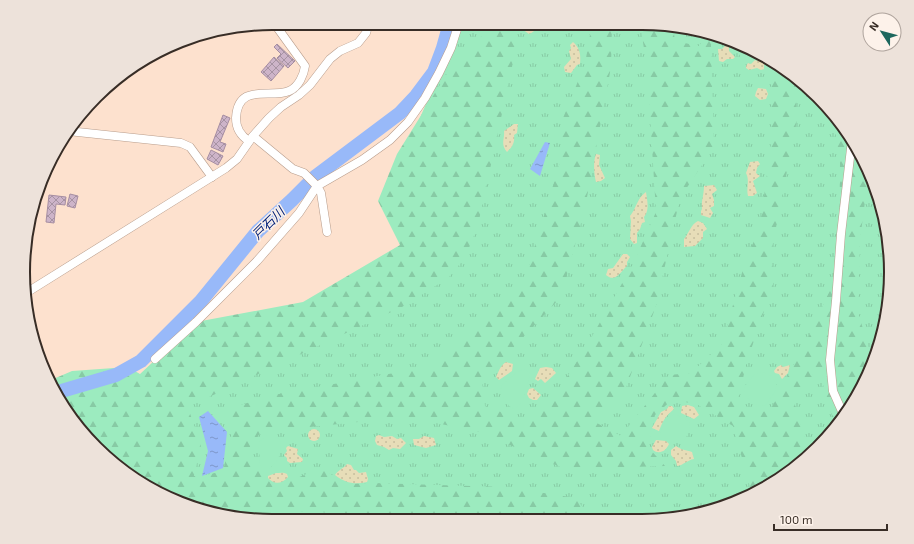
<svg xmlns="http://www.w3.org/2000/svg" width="914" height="544" font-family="'Exo 2','Noto Sans JP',sans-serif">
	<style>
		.grass { fill: url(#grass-tufts) }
		.forest { fill: url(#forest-firs) }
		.sand { fill: url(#sand-dots) }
		.garden { fill: #9cebbf }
		.water { fill: url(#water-ripples) }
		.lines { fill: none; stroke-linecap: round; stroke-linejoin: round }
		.river { stroke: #98b9f9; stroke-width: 14 }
		.building { fill: url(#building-cross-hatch); stroke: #a68ea2 }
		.minor-casing { stroke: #b89d8c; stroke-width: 9 }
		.minor { stroke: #fff; stroke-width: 8 }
		.labels { text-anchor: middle; stroke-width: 3; stroke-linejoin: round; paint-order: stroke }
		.water-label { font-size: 13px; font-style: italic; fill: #002079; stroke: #fdf2ea }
		.rim { fill: none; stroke: #382d26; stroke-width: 2 }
	</style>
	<defs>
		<pattern id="grass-tufts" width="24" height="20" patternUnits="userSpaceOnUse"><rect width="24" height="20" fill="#9cebbf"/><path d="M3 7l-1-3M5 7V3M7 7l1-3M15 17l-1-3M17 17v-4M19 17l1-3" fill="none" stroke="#87caa4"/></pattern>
		<pattern id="forest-firs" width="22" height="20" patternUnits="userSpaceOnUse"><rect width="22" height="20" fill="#9cebbf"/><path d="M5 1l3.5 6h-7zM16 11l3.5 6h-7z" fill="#87caa4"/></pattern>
		<pattern id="sand-dots" width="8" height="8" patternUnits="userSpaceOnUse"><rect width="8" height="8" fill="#e7ddb8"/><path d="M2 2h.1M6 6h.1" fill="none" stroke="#c7be9e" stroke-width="1.8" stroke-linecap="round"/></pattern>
		<pattern id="water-ripples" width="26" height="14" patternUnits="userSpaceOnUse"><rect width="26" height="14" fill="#98b9f9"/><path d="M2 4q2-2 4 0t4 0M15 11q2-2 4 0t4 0" fill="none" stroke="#7d97c9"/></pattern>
		<pattern id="building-cross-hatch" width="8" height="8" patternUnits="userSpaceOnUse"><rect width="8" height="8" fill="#cdb4c9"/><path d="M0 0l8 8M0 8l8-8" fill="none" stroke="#a793a3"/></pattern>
	</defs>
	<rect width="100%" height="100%" fill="#fde1ce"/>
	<polygon class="grass" points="461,23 659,24 722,36 781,65 849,134 886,224 886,321 849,411 818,448 767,488 722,508 659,520 255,520 192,508 167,496 186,401 407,255 387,194"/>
	<path class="forest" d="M491 23H518L512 67 478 225 465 258 448 278 402 307 194 404 186 402 201 445 194 476H202L223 471 232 433 222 410 279 394 427 367 524 283 563 152 561 123 585 64 592 23H612L611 67 585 208 561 297 482 381 485 406 504 413 524 424 558 391 586 347 633 264 656 212 647 67 640 24H659L673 26 675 41 699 46 708 33 720 36 711 45 714 147 680 198 656 306 623 396 595 422 621 436 669 375 691 373 722 344 745 262 760 227 772 136 771 72 776 63 781 65 795 80 797 120 771 253 774 282 746 364 739 398C749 411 757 418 772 407L812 330 839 269 840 163 833 117 849 134 868 178 860 240 858 312 871 356 849 411 835 427 818 367 794 402 810 455 767 488 752 494 733 426 698 405 673 399 655 415 648 447 665 466 565 469 480 432 407 417 261 432 249 448 252 465 265 475 271 484 280 485 314 471H327L343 484 373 483 504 487 576 498 588 515 587 520H372L321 512 219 509 218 513 192 508 133 479 74 423 51 380 72 371 128 367 140 374 196 322 303 302 400 245 378 201 397 154 448 72 490 27Z"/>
	<g class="sand">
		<path d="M525 23H537C537 29 534 32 529 34L522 29Z"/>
		<path d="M573 42C580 48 581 55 580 64L577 65 571 73 565 72 564 67 571 59 569 51 571 48 570 45Z"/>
		<polygon points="725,46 729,46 729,51 735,57 733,59 727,59 723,62 719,61 718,49 722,49"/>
		<polygon points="761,55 764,57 766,63 764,65 764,69 761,70 757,68 749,70 746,68 746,66 748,63 751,64 755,60 757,61 758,56"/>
		<polygon points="758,88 766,89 768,94 766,99 760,100 755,96 756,92"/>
		<path d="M514 124H518L517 133 514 135C515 143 512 147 507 152 500 144 505 139 504 131Z"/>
		<path d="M596 154 600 155 599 165 605 178 601 181 596 182C594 174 593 161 596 154Z"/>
		<path d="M758 161 760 164 757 168 756 173 760 176 753 181 757 193 753 196H748C746 188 750 180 746 173L750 162Z"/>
		<path d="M714 185 717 190 712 194 714 200V206L710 208 713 213 710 218 701 215V211L702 209C701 201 704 195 704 186Z"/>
		<path d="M646 192C647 200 650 210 644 217L645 222 642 223 640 229 637 233V243L634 244 630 239 631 221 630 216C636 209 637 198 646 192Z"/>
		<path d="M698 221 703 223 707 229 703 232V238L695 246 684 247V239C689 233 691 224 698 221Z"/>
		<path d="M623 254H627L630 257 627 262V266C620 272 616 283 606 275L608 269 613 268Z"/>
		<path d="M506 362 513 364 512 371 499 380 496 377C499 371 500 366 506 362Z"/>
		<polygon points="781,365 783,367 790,365 788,373 782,379 779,374 775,373 774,371 777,367"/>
		<polygon points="546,367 552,368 556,373 545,383 541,379 538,381 535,379 540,368"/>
		<polygon points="533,388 541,395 537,400 533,400 529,398 527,394 529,389"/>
		<polygon points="688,405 694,407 699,415 694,419 681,413 682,406"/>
		<path d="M669 406H672L674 409C666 416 663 420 659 431L652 428 661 412 667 409Z"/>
		<circle cx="314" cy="435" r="6"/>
		<polygon points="379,435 384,437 392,436 397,439 401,438 406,443 400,449 393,448 389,450 384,447 377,445 375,441 376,436"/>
		<polygon points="424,436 434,438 436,445 426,448 414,445 413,439 419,439"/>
		<path d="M656 440 666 441 669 444C666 451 659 455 653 450L652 447Z"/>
		<polygon points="288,446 298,449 297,454 303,459 302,462 290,463 287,461 287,458 284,455 287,451 286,448"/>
		<path d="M676 446C681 450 686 450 692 452L694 459C687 460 684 465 677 466L676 461 671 455V450Z"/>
		<path d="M347 464 351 465 354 470H356L359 473 366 472 368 479 367 482C355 485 345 483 335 475 338 470 343 469 347 464Z"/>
		<path d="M276 473C279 473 284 472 287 474L288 477C282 484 274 485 268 478V476Z"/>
	</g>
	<g class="garden">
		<polygon points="733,42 757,53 747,60 741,58"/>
		<polygon points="524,369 530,373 523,402 514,409 509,406 500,392 502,385 517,372"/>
		<path d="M763 372 772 376 777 386 774 393 765 406C752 406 745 399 744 387L754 375Z"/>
		<path d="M675 414 690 422 689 432 684 441H666L660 435C663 425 666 418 675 414Z"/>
		<path d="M268 435 275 436 280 440C281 454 280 460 269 469H262L259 463C262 449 252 444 268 435Z"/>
	</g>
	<g class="water">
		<polygon points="545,142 550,143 540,176 530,169"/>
		<polygon points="208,411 227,432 223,468 202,476 208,451 199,417"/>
	</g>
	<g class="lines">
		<polyline class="river" points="58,392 116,375 141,361 201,301 258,231 292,200 316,176 400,113 416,96 434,72 443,48 450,23"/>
	</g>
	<g class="building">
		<polygon points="277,44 295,61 288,68 277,58 281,54 274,47"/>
		<polygon points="274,57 284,66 271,81 261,72"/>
		<polygon points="223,115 230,118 220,142 226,144 223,152 211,147"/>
		<polygon points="211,150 223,156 218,165 207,159"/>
		<polygon points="70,194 78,196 75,208 67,206"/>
		<polygon points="49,195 66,197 65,205 56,204 54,223 46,222"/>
	</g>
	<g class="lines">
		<defs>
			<g id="minor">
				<polyline points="68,131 181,143 190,147 212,177"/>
				<polyline points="253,136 293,169 304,173 317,186 321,193 327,232"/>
				<path d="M249 141C241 136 236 128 236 118 238 82 270 99 289 91 299 87 304 74 305 66L274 23"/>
				<polyline points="26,293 226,168 237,159 253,136 269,118 281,107 299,95 310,85 330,59 340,51 358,43 366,33 369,23"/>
				<polyline points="155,359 196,322 257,261 299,213 317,186 362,160 390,140 408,122 425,98 439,73 451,48 459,23"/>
				<polyline points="844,416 833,391 830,360 836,301 841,234 852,140"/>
			</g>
		</defs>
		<use href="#minor" class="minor-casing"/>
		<use href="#minor" class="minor"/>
	</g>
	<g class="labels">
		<g class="water-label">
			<text transform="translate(268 223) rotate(-45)" y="5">戸石川</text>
		</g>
	</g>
	<path d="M0 0H914V544H0ZM272 30H642A242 242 0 0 1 884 272V272A242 242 0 0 1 642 514H272A242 242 0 0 1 30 272V272A242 242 0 0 1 272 30Z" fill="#ede2da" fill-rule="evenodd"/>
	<path class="rim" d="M272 30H642A242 242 0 0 1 884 272V272A242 242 0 0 1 642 514H272A242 242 0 0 1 30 272V272A242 242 0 0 1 272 30Z"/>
	<g transform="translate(882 32) rotate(306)"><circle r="19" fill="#fdf2ea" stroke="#aea39c"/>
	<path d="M0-3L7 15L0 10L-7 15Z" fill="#1d675d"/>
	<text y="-6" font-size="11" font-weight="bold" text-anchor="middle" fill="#382d26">N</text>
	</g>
	<path d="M774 524v6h113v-6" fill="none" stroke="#382d26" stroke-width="2"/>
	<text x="780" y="524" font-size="12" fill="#382d26" stroke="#fdf2ea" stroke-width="3" paint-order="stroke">100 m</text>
</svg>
